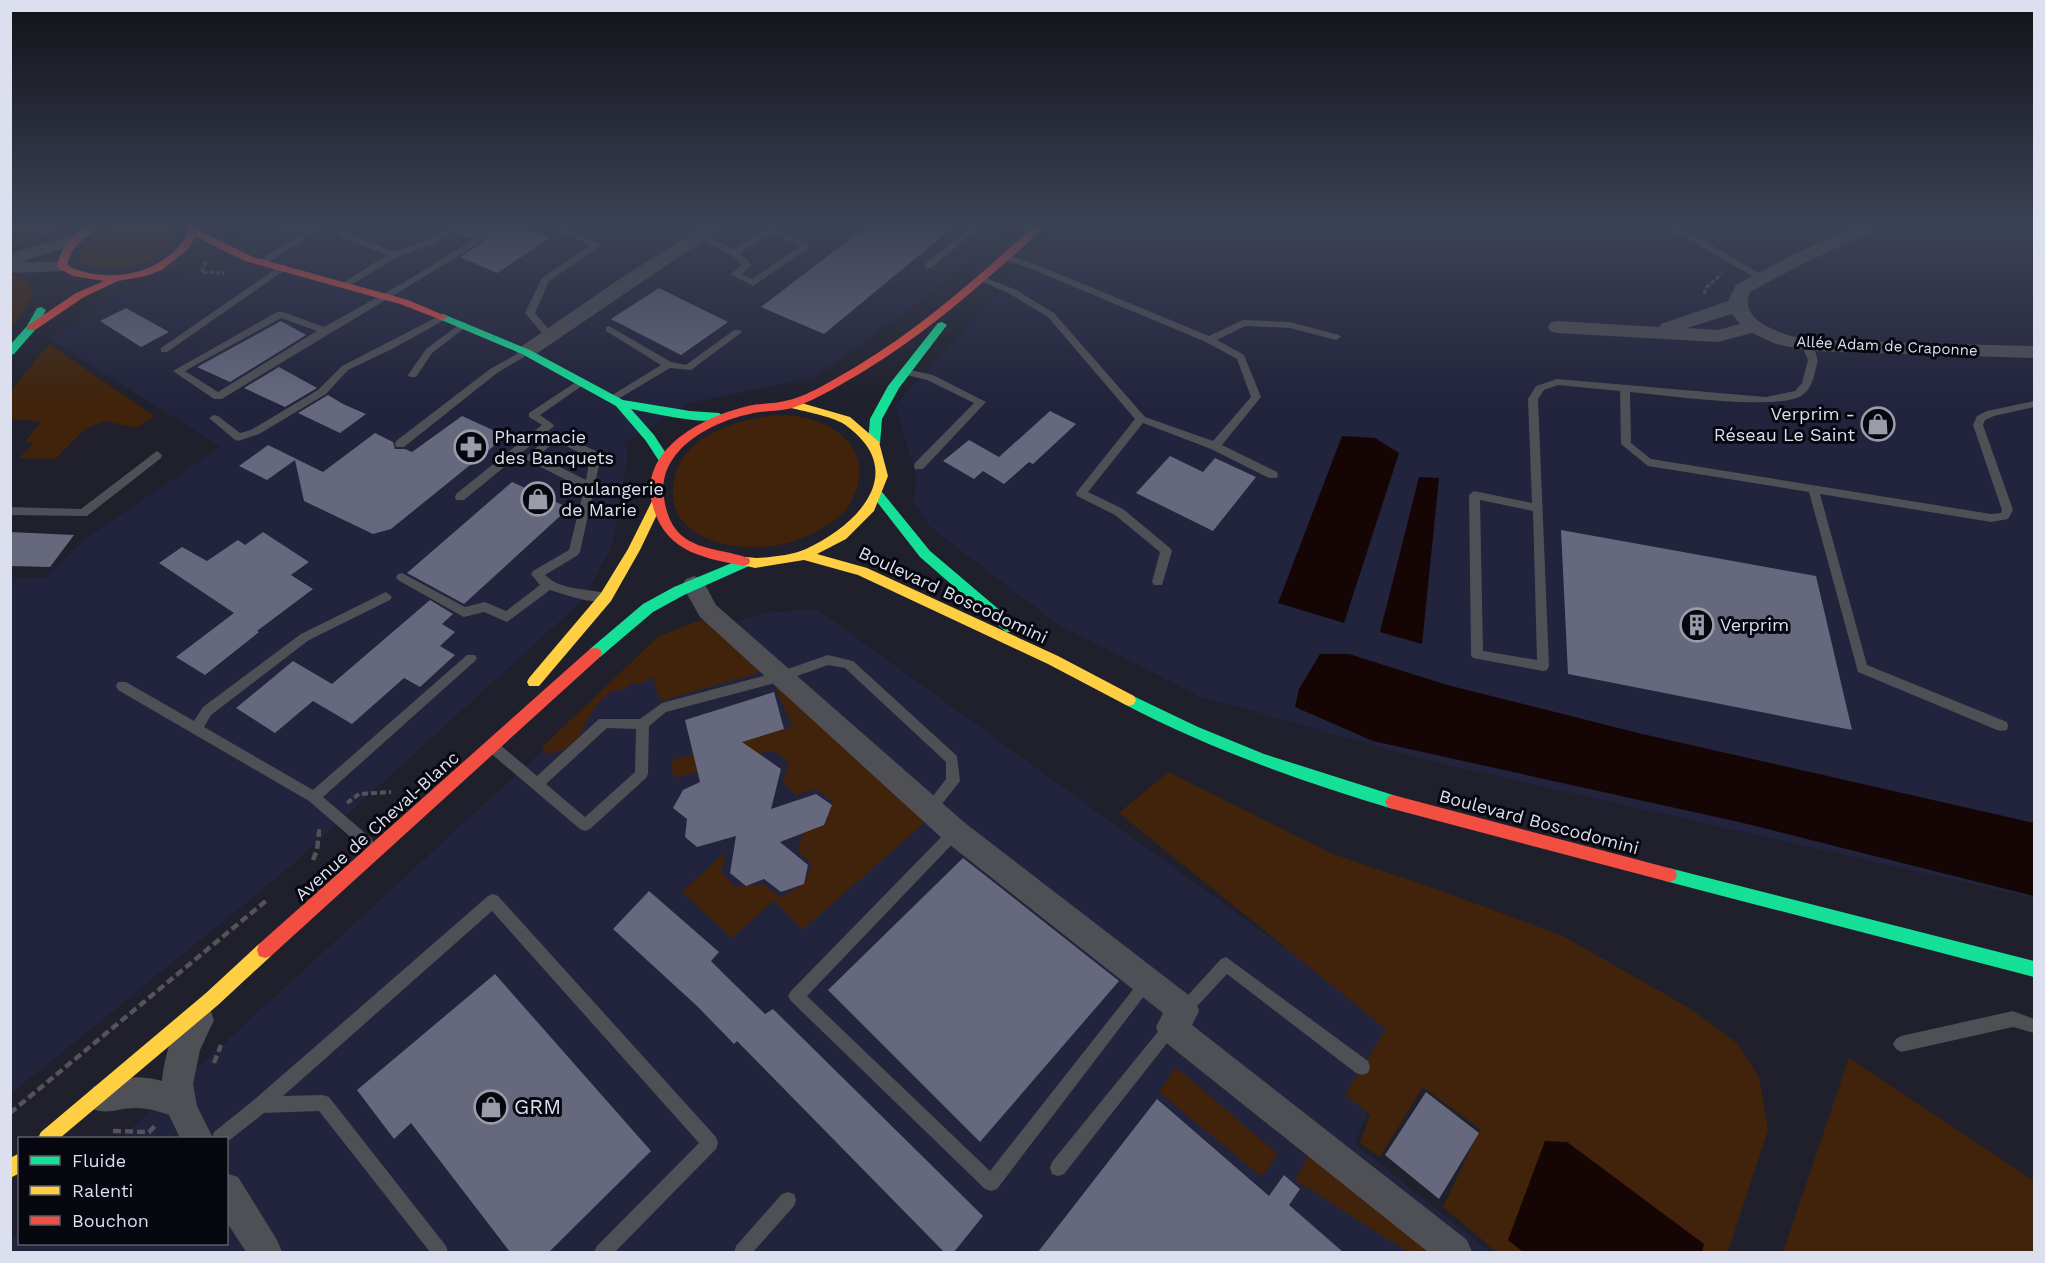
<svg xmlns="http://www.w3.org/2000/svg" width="2045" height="1263" font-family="'Work Sans',sans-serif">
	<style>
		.built { fill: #22233c }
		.green { fill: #40230a }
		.water { fill: #150504 }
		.building { fill: #66687e }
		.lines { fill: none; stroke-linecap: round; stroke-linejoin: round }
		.path-far2 { stroke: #535359; stroke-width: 3; stroke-dasharray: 4.5 2; stroke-linecap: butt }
		.path-far1 { stroke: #535359; stroke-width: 4; stroke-dasharray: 6 3; stroke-linecap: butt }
		.path { stroke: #535359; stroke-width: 4.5; stroke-dasharray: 8 4; stroke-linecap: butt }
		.lane { fill: #4f5055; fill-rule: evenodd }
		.street { fill: #4f5055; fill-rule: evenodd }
		.fast { fill: #16e098; fill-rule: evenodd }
		.slow { fill: #ffcf43; fill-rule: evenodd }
		.jam { fill: #f24e42; fill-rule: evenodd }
		.labels { text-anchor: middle; stroke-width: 6; stroke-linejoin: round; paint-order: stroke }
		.far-street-label { font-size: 15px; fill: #dcdfed; stroke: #070710 }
		.poi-label { font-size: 18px; fill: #dcdfed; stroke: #070710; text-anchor: start }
		.street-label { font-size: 18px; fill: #dcdfed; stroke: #070710 }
		.near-poi-label { font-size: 21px; fill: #dcdfed; stroke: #070710; text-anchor: start }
	</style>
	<rect width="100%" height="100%" fill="#1f202c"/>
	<g class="built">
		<polygon points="244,225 1010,225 944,283 816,377 691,403 624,443 628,454 612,546 583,600 290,867 11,1094 11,577 44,578 90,535 221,447 49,339 100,306 149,283 220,273 243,235"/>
		<polygon points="1060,225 2034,225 2034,898 1426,760 1199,696 1057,624 929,526 913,501 917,479 895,405"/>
		<polygon points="817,609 1398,1030 1355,1144 1490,1252 11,1252 11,1240 19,1231 20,1244 226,1244 226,1138 121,1138 657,645 763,613"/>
	</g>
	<g class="green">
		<polygon points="11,225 73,225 11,247"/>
		<path d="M118 225H170L175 228C173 265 112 274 84 264L79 254C89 238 101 231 118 225Z"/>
		<polygon points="14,275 29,282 32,299 11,328 11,276"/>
		<polygon points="49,344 154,416 136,428 105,421 85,429 55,459 19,458 34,443 25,441 42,422 11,419 11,390"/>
		<path d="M774 415C784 416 796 415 806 418 851 430 874 462 849 505 840 520 820 530 805 537 769 553 703 553 679 516 672 505 672 492 674 481 682 435 735 421 774 415Z"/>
		<path d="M706 618 760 669 755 674 660 701 652 676 643 683H630L625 690H614C608 695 600 700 596 706 576 734 586 744 547 755L542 747 659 636Z"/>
		<polygon points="774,684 931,817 802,930 774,900 732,938 682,892 723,854 725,860 721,871 735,887 764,884 780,897 804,884 812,864 797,850 803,833 824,825 833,802 816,789 796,795 783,782 789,763 774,751 746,755 709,769 673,778 672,760 792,727"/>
		<polygon points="1168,772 1333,854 1433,888 1563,936 1689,1008 1737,1043 1759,1077 1768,1130 1728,1252 1497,1252 1443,1207 1480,1129 1423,1087 1380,1157 1360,1143 1370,1115 1345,1095 1386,1029 1119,813"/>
		<polygon points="1849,1058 2034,1181 2034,1252 1783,1252"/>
		<polygon points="1176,1067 1278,1154 1262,1177 1159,1092"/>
		<polygon points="1313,1147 1444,1252 1408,1252 1295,1180"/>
	</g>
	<g class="water">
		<polygon points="1342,436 1375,438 1399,453 1344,623 1278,603"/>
		<polygon points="1419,477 1439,478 1422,644 1380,632"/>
		<polygon points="1320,654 1349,654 1447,685 1638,733 2034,823 2034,896 1739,822 1373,741 1295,707 1299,689"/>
		<polygon points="1545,1141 1567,1142 1704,1244 1702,1252 1523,1252 1508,1240"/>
	</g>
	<g class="building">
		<polygon points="467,225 518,225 550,238 497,273 460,257 487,239 487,234 483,232 470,239 457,232"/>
		<polygon points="868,225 956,225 824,334 761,307"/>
		<polygon points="659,288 728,322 681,355 611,319"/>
		<polygon points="126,308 169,332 141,347 100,321"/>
		<polygon points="281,321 306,335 230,382 197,367"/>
		<polygon points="279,367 317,388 285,407 244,388"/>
		<polygon points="328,395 343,404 366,414 340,433 298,413"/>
		<polygon points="1050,411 1076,424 1033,464 1029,462 1004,484 983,471 974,479 943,461 969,440 999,457"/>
		<polygon points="462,416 506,436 391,529 373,534 304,501 295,460 267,480 239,466 268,445 323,472 375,433 393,442 395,449 405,449 412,452"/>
		<polygon points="1170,456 1203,472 1215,458 1256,477 1213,531 1136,493"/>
		<polygon points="512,482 569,508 464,604 407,573"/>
		<polygon points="1561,530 1816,576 1852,730 1568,674"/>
		<polygon points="10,532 74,535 50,567 10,566"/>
		<polygon points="263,532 309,562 291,575 313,589 257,631 259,632 205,675 176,657 234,613 159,563 182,547 207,561 238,540 245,545"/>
		<polygon points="430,600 453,614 442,624 455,632 440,646 455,655 420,687 404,678 352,724 313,701 275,733 236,708 293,661 332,684"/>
		<polygon points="774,692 784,729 742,742 781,769 771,809 816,794 832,805 824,825 780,842 808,865 804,884 781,892 764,879 746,886 730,873 736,836 697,847 685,837 687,819 673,808 683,790 700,782 685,720"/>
		<polygon points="963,858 1119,981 980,1142 828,990"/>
		<polygon points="649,891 719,952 711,961 727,977 765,1014 773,1009 983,1216 954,1252 944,1252 737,1041 734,1044 697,1006 613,929"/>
		<polygon points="495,974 651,1151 549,1252 510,1252 411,1123 394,1139 357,1090"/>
		<polygon points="1426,1092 1479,1133 1439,1199 1385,1155"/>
		<polygon points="1157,1099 1269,1196 1284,1175 1300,1189 1289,1205 1343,1252 1038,1252"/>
	</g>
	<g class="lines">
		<g class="path-far2">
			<polyline points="206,262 201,272 224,273"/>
			<polyline points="1704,294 1707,287 1722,274"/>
		</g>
		<g class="path-far1">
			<polyline points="347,803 359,794 391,792"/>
			<polyline points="318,835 320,828"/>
		</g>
		<g class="path">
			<polyline points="313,860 317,850 319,833"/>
			<polyline points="214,1063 221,1045"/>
			<polyline points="10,1113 267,900"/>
			<polyline points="113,1131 149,1132 156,1125"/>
		</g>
		<g class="lane">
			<polygon points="280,225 311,228 317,225 327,225 264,265 258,265 258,261 304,233 283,231"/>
			<polygon points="455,225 465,225 435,243 397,257 349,286 346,287 341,284 387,255 338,236 338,232 344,232 394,252 429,239"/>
			<polygon points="545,225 556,225 602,245 549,281 535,313 554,336 549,339 546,338 525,313 542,278 591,245"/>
			<polygon points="973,225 982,225 931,268 925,268 925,264"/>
			<polygon points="1658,225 1669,225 1696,236 1767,278 1765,280 1759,280 1690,240"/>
			<path d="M770 226 811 246 753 286 730 274 742 265 731 255 696 236 703 234 734 249ZM771 233 801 246 752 279 741 274 752 265 740 253Z"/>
			<path d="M482 234 485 235V239C398 294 309 345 222 399H214L173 371 277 312H283L324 327 403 283ZM281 318 317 331 218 392 185 371Z"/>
			<polygon points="1005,254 1035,264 1209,336 1243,320 1290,322 1339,335 1341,337 1336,340 1290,328 1245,326 1217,340 1244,355 1261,397 1222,445 1277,472 1278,475 1277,478 1269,478 1211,449 1143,423 1088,492 1123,509 1170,548 1172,551 1162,585 1154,585 1152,582 1160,552 1115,515 1077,496 1076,493 1135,419 1048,317 1010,294 976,279 981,276 984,277 1016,290 1054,313 1145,417 1213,441 1251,397 1237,359 1206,342 1029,268 1002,259 1002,255"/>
			<polygon points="283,264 286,265 286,269 167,352 161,352 161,348"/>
			<polygon points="443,314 448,317 446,319 394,348 348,370 326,394 259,434 238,441 234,439 209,418 214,415 218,416 240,433 251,430 318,390 342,366"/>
			<polygon points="463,322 466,323 466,327 432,353 416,377 410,377 408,375 426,349"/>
			<polygon points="609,326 671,362 686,365 734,330 740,330 742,332 691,370 670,368 613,402 609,401 609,397 661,365 606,331 606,327"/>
			<path d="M1806 341C1813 344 1819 357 1817 364 1814 375 1812 390 1801 396 1775 411 1664 395 1630 392L1631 443 1651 459 1991 514 2001 513 2002 510 1973 425 1977 416 1987 411 2034 401V407L1994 416 1985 420 1983 425 2013 510 2008 519 1991 522 1820 494 1867 665 2007 722 2008 726 2007 730 2002 731 1997 730 1858 672 1809 492 1648 466 1621 444 1620 391 1558 385 1544 390 1538 399 1549 666 1547 670 1543 671 1473 658 1471 655 1469 495 1474 491 1532 503 1528 399 1536 386 1557 379 1766 397 1795 391 1802 383 1808 360 1801 344ZM1480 500 1533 511 1537 660 1483 651Z"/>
			<polygon points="526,349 529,350 529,354 497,373 404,447 396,447 395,444 396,441 490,369"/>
			<polygon points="906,369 933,375 986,402 923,469 915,469 914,466 915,463 974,403 927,380 903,374 903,370"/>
			<polygon points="582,378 587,381 586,383 540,415 554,425 553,427 464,500 456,500 455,497 456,494 542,425 529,417 529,413"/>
			<path d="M555 432 600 453 601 456 580 552 578 555 545 575C561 591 588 588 609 594L611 597 609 600C591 605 567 595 550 590L507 622 484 612 464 617 460 615 398 580 396 577 398 574 402 573 465 607 485 602 506 611 540 585 531 574 533 571 569 550 584 489 527 460 526 457 551 434ZM556 441 590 458 586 480 538 456Z"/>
			<polygon points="157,451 162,455 161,458 87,516 10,515 10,507 81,509"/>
			<polygon points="386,592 392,597 390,600 309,640 211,715 204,727 313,790 467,655 475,655 477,658 475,661 323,797 371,838 373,842 371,846 366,848 361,846 309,801 118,690 116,686 118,682 126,682 194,721 203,707 301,634"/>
			<path d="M828 655 853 661 957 756 960 781 935 813 930 815 925 813 923 809 946 779V762L845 668 828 665 783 681 666 712 649 726 648 774 646 778 590 829 585 831 580 829 488 751 487 747 488 743 493 741 498 743 537 776 599 719H640L662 703 782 671ZM607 728 636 729 635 772 585 817 546 784Z"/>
			<polygon points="955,826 960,828 962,832 960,836 807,996 990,1171 1142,978 1147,976 1152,978 1154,983 997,1189 991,1191 985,1189 791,1001 788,996 791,991 950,828"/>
			<polygon points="493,894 498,896 716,1137 718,1143 716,1149 615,1252 594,1252 597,1246 699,1143 492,911 283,1096 323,1095 329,1097 446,1246 448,1252 430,1252 319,1111 264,1113 226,1143 226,1138 212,1138 214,1132 255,1099 488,896"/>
			<polygon points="1226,957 1368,1061 1370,1067 1368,1073 1362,1075 1356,1073 1227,974 1189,1015 1184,1018 1179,1015 1176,1010 1179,1005 1221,959"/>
			<polygon points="2013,1011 2034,1019 2034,1033 2013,1027 1901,1052 1896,1049 1893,1044 1896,1039 1901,1036"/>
			<polygon points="1170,1020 1175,1023 1178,1028 1175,1033 1064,1174 1058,1176 1052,1174 1050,1168 1052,1162 1165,1023"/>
			<polygon points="788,1192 794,1194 796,1200 794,1206 753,1252 734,1252 736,1246 782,1194"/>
		</g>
		<g class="street">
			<polygon points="705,225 726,225 533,356 519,356 516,352 519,348 621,278"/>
			<path d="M1858 225H1881L1878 229 1802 264 1750 292C1739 317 1771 330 1791 336 1814 342 1840 340 1864 341 1921 343 1977 345 2034 346V358L1810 351 1776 344 1752 333 1718 342 1557 333 1550 331 1548 327 1550 323 1557 321 1659 327 1661 324 1728 301 1736 285 1790 256ZM1732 314 1740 324 1718 330 1687 328Z"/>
			<polygon points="74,234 80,235 83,239 80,243 20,262 62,262 68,263 71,267 68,271 10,273 10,254"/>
			<polygon points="694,576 702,579 716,605 965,823 1195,1000 1199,1011 1192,1025 1467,1240 1472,1252 1428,1252 1160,1038 1156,1027 1163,1013 945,841 700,617 682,585 686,579"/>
			<path d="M199 1005 210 1009 214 1020 200 1050 193 1084 197 1106 213 1138H180L169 1115C158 1111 147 1108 135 1108 119 1108 108 1115 93 1109L88 1098 93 1087C116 1077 138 1074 162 1081 164 1057 175 1015 199 1005Z"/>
			<polygon points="226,1173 238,1177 277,1240 282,1252 246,1252 226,1221"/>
		</g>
		<g class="fast">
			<polygon points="41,307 46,310 35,330 14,354 10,355 10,345 27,326 37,308"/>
			<path d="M443 314 530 350 623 400 690 411 719 413 725 417C714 428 648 412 631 409L654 435 671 461 665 465 661 464 646 441 616 406 522 354 439 319 438 317Z"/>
			<polygon points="942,322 947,325 899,388 882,419 880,443 878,446 870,446 868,443 870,419 888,386 938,323"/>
			<polygon points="878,491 882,492 930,551 1016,624 1018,628 1016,632 1006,632 920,557 874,498 872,495 874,492"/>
			<polygon points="744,558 750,563 749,566 684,595 653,612 600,657 590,657 588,653 590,649 643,604 674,587"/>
			<path d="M1129 694 1198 727 1264 754 1393 795 1398 797 1401 802 1398 807 1393 809C1300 781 1210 749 1124 704L1122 700 1124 696Z"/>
			<polygon points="1669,868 2034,961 2034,977 1669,882 1663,880 1661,875 1663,870"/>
		</g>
		<g class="slow">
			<path d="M791 400 850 417 879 442 888 476 874 511 846 539 817 554 867 568 1058 656 1134 696 1136 700 1134 704 1129 706 1124 704 1048 664 858 575 804 560 755 568 739 564 738 561 739 558C746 556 751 558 757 558 773 557 793 555 806 549 860 524 910 470 844 424 831 416 802 411 787 407V401Z"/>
			<polygon points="656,500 662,504 640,550 611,601 539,686 529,686 527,682 529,678 601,593 628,549 652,501"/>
			<polygon points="265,942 271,944 273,950 271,956 218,1005 60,1138 38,1138 41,1132 206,993 259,944"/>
			<polygon points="20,1153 20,1173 10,1178 10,1158"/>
		</g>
		<g class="jam">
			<path d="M90 225H102C86 238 71 243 67 266 110 285 165 275 189 232L187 225H197L198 230 253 257 408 300 448 317 443 320 439 319 400 304 245 261 196 237 187 250 162 270 146 276 118 281 84 297 35 330H27V326L76 293 104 281 73 276 57 267C60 247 72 234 90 225Z"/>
			<path d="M1035 225H1045C1031 241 1014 255 998 269 956 306 912 342 864 371 842 384 819 398 795 407 782 412 764 410 750 414 711 422 657 450 664 498 672 552 709 545 749 558L750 561 749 564 744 566C705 558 668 553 654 510 634 451 702 417 748 406 761 403 776 404 789 400 810 395 838 377 857 366 922 327 979 276 1035 225Z"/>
			<polygon points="595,648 600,649 602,653 600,657 271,956 265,958 259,956 257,950 259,944 590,649"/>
			<polygon points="1393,795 1669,868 1675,870 1677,875 1675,880 1669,882 1393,809 1388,807 1385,802 1388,797"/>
		</g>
	</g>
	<linearGradient id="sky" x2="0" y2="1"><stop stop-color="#111218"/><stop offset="0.56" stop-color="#3c4256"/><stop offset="1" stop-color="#3c4256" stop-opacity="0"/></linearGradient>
	<rect width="2045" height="402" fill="url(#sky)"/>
	<defs>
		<symbol id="shop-ring" viewBox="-11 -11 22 22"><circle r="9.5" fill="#070710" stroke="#9a9ca9" stroke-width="1.5"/><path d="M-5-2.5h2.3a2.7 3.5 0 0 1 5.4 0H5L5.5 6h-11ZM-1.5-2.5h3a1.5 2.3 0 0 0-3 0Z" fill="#9a9ca9"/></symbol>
		<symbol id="pharmacy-ring" viewBox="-11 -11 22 22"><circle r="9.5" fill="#070710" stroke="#9a9ca9" stroke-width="1.5"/><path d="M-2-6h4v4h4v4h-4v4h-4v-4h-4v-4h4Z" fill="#9a9ca9"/></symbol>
		<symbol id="building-ring" viewBox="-11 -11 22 22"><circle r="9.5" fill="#070710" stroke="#9a9ca9" stroke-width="1.5"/><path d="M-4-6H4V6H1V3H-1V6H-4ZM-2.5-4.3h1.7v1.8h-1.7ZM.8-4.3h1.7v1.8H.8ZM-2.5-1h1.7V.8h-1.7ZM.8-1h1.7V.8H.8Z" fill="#9a9ca9"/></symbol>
	</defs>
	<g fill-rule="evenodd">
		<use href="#shop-ring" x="1859" y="405" width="38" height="38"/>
		<use href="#pharmacy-ring" x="452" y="428" width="38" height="38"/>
		<use href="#shop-ring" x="519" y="480" width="38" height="38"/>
		<use href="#building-ring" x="1678" y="606" width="38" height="38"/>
		<use href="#shop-ring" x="472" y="1088" width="38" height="38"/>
	</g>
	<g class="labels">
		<g class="far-street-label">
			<text transform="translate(1887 346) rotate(3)" y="5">Allée Adam de Craponne</text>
		</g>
		<g class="poi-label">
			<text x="1855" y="420" text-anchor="end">Verprim -<tspan x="1855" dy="21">Réseau Le Saint</tspan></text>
			<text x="494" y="443">Pharmacie<tspan x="494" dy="21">des Banquets</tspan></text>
			<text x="561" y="495">Boulangerie<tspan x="561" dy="21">de Marie</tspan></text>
			<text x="1720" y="631">Verprim</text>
		</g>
		<g class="street-label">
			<text transform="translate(953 595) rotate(25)" y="6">Boulevard Boscodomini</text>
			<text transform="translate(1539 822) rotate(15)" y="6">Boulevard Boscodomini</text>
			<text transform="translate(377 826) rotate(-42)" y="6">Avenue de Cheval-Blanc</text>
		</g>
		<g class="near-poi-label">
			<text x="514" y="1114">GRM</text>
		</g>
	</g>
	<rect width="2045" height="1263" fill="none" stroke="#dcdfed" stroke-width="24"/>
	<rect x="18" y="1137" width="210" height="108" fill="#070710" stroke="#5c5d68" stroke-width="1.5"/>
	<rect x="30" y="1156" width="30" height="9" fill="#16e098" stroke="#5c5d68" stroke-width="1.5"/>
	<text x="72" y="1167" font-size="18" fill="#dcdfed">Fluide</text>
	<rect x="30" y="1186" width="30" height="9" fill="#ffcf43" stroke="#5c5d68" stroke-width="1.5"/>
	<text x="72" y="1197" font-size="18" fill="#dcdfed">Ralenti</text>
	<rect x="30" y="1216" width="30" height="9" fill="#f24e42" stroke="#5c5d68" stroke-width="1.5"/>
	<text x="72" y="1227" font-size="18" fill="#dcdfed">Bouchon</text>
</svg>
